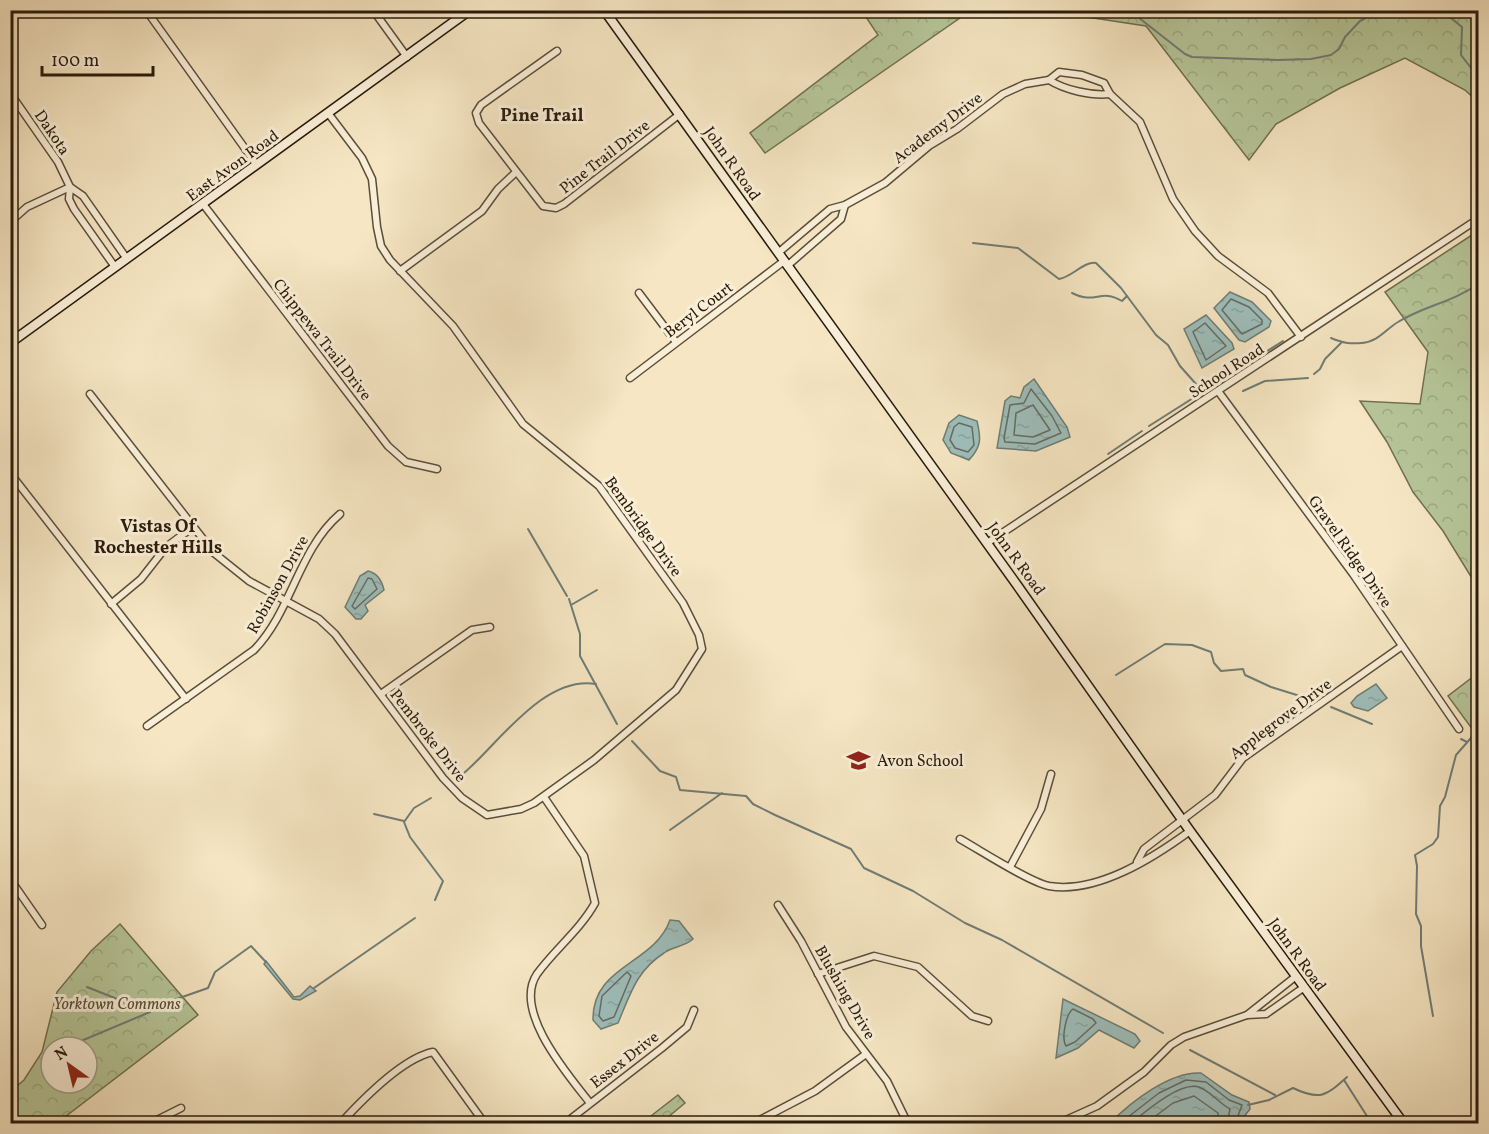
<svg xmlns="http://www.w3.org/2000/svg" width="1489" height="1134" font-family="Vollkorn,serif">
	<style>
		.forest { fill: url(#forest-crowns); stroke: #707052; stroke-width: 1.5; fill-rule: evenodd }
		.water { fill: url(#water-ripples); stroke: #6f7d75; stroke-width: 1.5 }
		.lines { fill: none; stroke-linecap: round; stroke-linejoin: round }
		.shore { stroke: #646c63; stroke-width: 1.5 }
		.stream { stroke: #6f7d75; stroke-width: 2 }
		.street-casing { stroke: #5c4e39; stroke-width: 9 }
		.secondary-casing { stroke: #291b0b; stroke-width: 11 }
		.street { stroke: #f9efd8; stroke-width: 6 }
		.secondary { stroke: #f9efd8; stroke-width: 8 }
		.labels { text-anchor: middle; stroke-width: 6; stroke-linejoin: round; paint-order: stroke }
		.street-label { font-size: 16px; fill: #291b0b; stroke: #f9efd8 }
		.poi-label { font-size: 16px; fill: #291b0b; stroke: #f9efd8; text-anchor: start }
		.park-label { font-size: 16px; font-style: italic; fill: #534e36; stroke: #f9efd8 }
		.neighbourhood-label { font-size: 18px; font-weight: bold; fill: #291b0b; stroke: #f9efd8 }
	</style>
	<defs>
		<pattern id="forest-crowns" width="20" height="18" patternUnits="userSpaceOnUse" patternTransform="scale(1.5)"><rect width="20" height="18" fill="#b6c699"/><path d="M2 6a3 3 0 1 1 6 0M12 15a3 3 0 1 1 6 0" fill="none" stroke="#9caa82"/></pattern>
		<pattern id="water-ripples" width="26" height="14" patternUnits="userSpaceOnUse" patternTransform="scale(1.5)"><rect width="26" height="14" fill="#9ebebb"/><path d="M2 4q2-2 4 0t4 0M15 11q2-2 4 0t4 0" fill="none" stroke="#88a39f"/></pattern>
	</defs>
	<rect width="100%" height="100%" fill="#f6e6c3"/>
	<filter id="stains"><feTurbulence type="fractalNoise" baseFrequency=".00333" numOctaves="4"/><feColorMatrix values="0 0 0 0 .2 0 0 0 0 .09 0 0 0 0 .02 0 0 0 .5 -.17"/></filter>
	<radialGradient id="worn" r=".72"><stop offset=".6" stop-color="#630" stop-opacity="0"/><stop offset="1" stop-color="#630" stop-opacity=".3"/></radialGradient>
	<g class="forest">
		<polygon points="862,11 970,11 765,153 750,133 878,35"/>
		<polygon points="1047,11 1467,11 1478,34 1478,102 1465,90 1405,58 1340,88 1276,124 1249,160 1146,26"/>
		<polygon points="1478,231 1478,588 1443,531 1413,492 1387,442 1360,401 1420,404 1428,352 1385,292"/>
		<polygon points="1478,673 1478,737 1448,696"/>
		<path d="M120 924 198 1015 57 1123H11V1091L24 1080 42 1052 57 992 91 951ZM51 1047H87V1083H51Z"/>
		<polygon points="678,1095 685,1103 661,1123 642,1123"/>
	</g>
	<g class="water">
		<polygon points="1230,292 1252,302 1271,321 1269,327 1245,342 1239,340 1214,308"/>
		<polygon points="1206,315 1232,343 1234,349 1202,368 1184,329"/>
		<polygon points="1034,379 1067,427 1070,437 1036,451 997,448 1005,401 1011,396 1020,398 1024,387"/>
		<path d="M959 415 977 421C981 438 982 446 969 460L951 453 943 440 949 423Z"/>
		<path d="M368 571C377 573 382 581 384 590L365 605 368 611 361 619H356L345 607 360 576Z"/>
		<polygon points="1376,684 1387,698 1368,711 1354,707 1351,703 1357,696"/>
		<path d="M670 920 679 921 693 939C684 947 674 946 664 953 636 971 630 995 618 1023L601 1029 593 1020C592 965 654 965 670 920Z"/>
		<polygon points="266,961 294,997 300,996 310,986 316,991 300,1000 293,999 264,964"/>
		<polygon points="1063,999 1135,1034 1140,1041 1134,1048 1099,1030 1078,1048 1056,1058"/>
		<path d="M1201 1073 1232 1095 1249 1102 1250 1109 1239 1123H1110C1131 1102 1170 1071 1201 1073Z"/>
	</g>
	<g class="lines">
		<g class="shore">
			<polygon points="1231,299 1249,307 1262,320 1262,324 1242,334 1222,310"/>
			<polygon points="1205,323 1226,346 1206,360 1193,332"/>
			<polygon points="1031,389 1052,416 1061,433 1035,444 1005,442 1004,438 1010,405 1024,403"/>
			<polygon points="1033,405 1050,430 1033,437 1014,435 1016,413"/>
			<polygon points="959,423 972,427 974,445 968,452 955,448 950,440 954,427"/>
			<polygon points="368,578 372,579 377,589 355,609 352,606"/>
			<polygon points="627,972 631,976 614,1017 603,1021 599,1016 602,996"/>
			<path d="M1073 1009 1093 1019 1096 1023 1075 1042 1066 1046C1061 1038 1066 1014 1073 1009Z"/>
			<polyline points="1119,1124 1159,1093 1186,1080 1206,1082 1229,1100 1242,1105 1235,1124"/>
			<path d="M1130 1124C1145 1112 1180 1081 1199 1087 1210 1091 1219 1103 1230 1109L1227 1124"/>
			<polyline points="1145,1124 1173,1103 1194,1096 1218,1113 1218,1124"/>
		</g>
		<g class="stream">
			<polyline points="1092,10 1134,14 1185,54 1192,57 1278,60 1311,59 1331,55 1339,49 1345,37 1360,21 1380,10"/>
			<polyline points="1428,10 1451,18 1462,27 1461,55 1478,77"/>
			<polyline points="1451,18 1452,10"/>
			<path d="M973 243 1018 248 1059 279C1072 277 1084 261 1096 263L1121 288 1156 335 1168 345 1180 366 1196 384"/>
			<path d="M1072 293C1096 305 1100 288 1122 301L1127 296"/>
			<path d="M1331 338C1343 343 1349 344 1362 343 1378 342 1386 329 1398 322 1424 306 1453 302 1478 284"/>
			<polyline points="1314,374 1320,369 1325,359 1341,343"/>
			<polyline points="1243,391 1265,381 1308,378"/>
			<polyline points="1149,426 1283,341"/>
			<polyline points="1108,454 1142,431"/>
			<polyline points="528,529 567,596"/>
			<polyline points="569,599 580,634 580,656 617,724"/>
			<polyline points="571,605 597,590"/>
			<polyline points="1116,675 1165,644 1192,645 1211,652 1214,663 1221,671 1243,669 1245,675 1271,687 1300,696"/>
			<polyline points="1331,707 1372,724"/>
			<polyline points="1461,739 1467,742"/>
			<polyline points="632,741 660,771 676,777 680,790 746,796 753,804 775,815 851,849 864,868 913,891 965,923 1002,940 1163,1033"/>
			<path d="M464 773C499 743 544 675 596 684"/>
			<polyline points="431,798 414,808 404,822 410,837 443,881 435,900"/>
			<polyline points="374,814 404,821"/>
			<polyline points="670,830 722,793"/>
			<polyline points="87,987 150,1012"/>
			<polyline points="314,988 415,918"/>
			<polyline points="168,1002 208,988 215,972 251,946 265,961"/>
			<polyline points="1433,1016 1421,946 1421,926 1416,914 1417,866 1415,855 1433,844 1438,837 1440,806 1445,797 1456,755 1478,730"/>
			<polyline points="81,1041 150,1012"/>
			<polyline points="1190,1050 1275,1095"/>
			<polyline points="1344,1080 1372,1124"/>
			<path d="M1248 1105 1269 1100 1293 1088C1320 1101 1326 1096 1347 1077"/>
		</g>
		<defs>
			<g id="street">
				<polyline points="146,10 256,164"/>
				<polyline points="373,10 407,57"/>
				<polyline points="557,51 481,105 476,113 479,123 543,206 556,208 564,204 680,114"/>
				<path d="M1049 80C1065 90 1091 96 1110 94"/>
				<polyline points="10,93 58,162 70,187 27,207 10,222"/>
				<polyline points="203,204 388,446 406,462 437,469"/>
				<polyline points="778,253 830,209 845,205 885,183 929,146 957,129 1003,94 1025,84 1049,80 1059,72 1082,75 1104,83 1110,94 1140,122 1173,199 1195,231 1218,256 1268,293 1301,337"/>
				<polyline points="787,266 841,219 845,205"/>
				<polyline points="115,267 74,209 69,199 70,187 83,196 127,259"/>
				<polyline points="400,271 482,211 498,189 515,173"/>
				<polyline points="639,293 676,342"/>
				<polyline points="630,378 784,261"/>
				<polyline points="1218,391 1353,574 1459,729"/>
				<polyline points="90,394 214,553 249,581 319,619 335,634 443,778 462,798 487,815 521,809 534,803 594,760 676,690 702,649 699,635 683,603 599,486 523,424 453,326 390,260 381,246 377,227 372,179 362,158 328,113"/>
				<polyline points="10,473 186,699"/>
				<polyline points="987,543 1478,219"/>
				<polyline points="111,604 141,579 166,547 193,527"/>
				<polyline points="381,694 472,630 490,627"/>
				<path d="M147 726 254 650C292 611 298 550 340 514"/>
				<path d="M544 797 584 856 595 903C580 930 555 949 537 974 512 1011 569 1076 590 1103"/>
				<path d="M960 839C980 850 1029 882 1049 886 1097 894 1153 858 1190 831"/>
				<polyline points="1137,862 1144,849 1215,795 1243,758 1402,646"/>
				<polyline points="1010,867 1041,809 1051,774"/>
				<polyline points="10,879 42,925"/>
				<polyline points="778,905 801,941 846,1027 887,1081 908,1124"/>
				<polyline points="818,974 874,956 918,967 972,1016 988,1021"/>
				<polyline points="1247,1015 1295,977"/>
				<polyline points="149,1124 181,1108"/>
				<path d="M340 1124C361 1101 403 1058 433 1052L485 1124"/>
				<polyline points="564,1124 662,1048 687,1027 694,1010"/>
				<polyline points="752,1124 815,1091 866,1054"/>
				<polyline points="1057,1124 1097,1106 1144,1072 1171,1045 1184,1037 1247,1015 1266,1014 1303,988"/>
			</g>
			<g id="secondary">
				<polyline points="604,10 1017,585 1190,831 1404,1124"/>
				<polyline points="10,343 470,10"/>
			</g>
		</defs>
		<use href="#street" class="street-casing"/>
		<use href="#secondary" class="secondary-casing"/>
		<use href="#street" class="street"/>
		<use href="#secondary" class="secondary"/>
	</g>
	<defs>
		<symbol id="school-bare" viewBox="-9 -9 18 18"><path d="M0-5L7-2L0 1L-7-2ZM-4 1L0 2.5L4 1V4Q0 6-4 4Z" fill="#8f2418" stroke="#f9efd8" stroke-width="2.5" paint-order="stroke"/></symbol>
	</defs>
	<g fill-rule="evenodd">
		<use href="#school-bare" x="842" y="744" width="33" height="33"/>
	</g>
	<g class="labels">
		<g class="street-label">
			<text transform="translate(937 127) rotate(-37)" y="6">Academy Drive</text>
			<text transform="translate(53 132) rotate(56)" y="6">Dakota</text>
			<text transform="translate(604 156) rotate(-38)" y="6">Pine Trail Drive</text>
			<text transform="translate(733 163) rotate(55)" y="6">John R Road</text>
			<text transform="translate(232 165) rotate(-36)" y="6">East Avon Road</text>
			<text transform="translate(698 309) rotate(-37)" y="6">Beryl Court</text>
			<text transform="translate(323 339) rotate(52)" y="6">Chippewa Trail Drive</text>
			<text transform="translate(1226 370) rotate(-33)" y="6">School Road</text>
			<text transform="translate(644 526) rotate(54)" y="6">Bembridge Drive</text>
			<text transform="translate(1351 551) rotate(55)" y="6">Gravel Ridge Drive</text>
			<text transform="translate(1017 558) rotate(54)" y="6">John R Road</text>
			<text transform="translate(277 584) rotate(-61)" y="6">Robinson Drive</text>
			<text transform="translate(1280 718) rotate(-37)" y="6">Applegrove Drive</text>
			<text transform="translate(429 735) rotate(52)" y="6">Pembroke Drive</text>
			<text transform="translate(1298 954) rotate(54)" y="6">John R Road</text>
			<text transform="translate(846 992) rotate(60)" y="6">Blushing Drive</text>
			<text transform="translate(624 1059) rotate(-38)" y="6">Essex Drive</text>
		</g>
		<g class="poi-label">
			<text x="877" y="766">Avon School</text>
		</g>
		<g class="park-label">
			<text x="117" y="1009">Yorktown Commons</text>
		</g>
		<g class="neighbourhood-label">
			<text x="542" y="121">Pine Trail</text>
			<text x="158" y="532">Vistas Of<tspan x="158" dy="21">Rochester Hills</tspan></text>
		</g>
	</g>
	<rect width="1489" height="1134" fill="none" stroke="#f6e6c3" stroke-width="36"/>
	<rect x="12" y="12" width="1465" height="1110" fill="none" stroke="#291b0b" stroke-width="3"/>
	<rect x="18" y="18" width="1453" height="1098" fill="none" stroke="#291b0b" stroke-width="1.5"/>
	<g transform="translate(69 1065) rotate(326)"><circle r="28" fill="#f9efd8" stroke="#a69a86" stroke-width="1.5"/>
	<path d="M0-4.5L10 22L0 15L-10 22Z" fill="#8f2418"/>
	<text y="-9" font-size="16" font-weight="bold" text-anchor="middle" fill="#291b0b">N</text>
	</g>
	<path d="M42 66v9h111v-9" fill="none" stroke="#291b0b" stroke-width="3"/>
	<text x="51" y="66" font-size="18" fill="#291b0b" stroke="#f9efd8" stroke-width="4.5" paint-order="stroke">100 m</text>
	<rect width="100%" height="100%" filter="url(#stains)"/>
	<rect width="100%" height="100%" fill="url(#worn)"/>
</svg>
